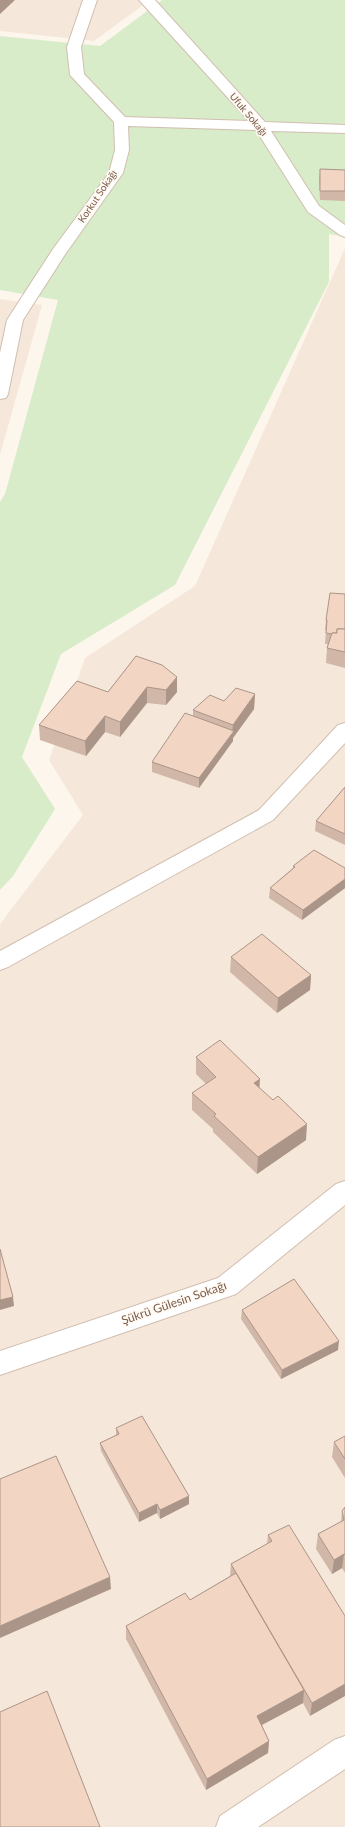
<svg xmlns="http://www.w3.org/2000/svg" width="345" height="1827" font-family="Lato,sans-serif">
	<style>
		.residential { fill: #f5e8da }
		.green { fill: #d8ecc9 }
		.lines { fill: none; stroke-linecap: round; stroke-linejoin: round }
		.minor-casing { stroke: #d1beb0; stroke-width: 2 }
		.minor { fill: #fff; fill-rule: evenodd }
		.wall { fill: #d1b7a8 }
		.shaded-wall { fill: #aa9588 }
		.building { fill: #f3d5c3; stroke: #aa9588 }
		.labels { text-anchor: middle; stroke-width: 3.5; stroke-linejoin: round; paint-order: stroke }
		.far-street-label { font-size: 10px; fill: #7a5c4d; stroke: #fffaf3 }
		.street-label { font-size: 12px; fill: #7a5c4d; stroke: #fffaf3 }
	</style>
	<rect width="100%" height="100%" fill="#fdf6ec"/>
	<g class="residential">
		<polygon points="0,0 150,0 94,41 0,31"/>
		<polygon points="345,248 345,1827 0,1827 0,924 83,815 49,760 85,658 195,586"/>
		<polygon points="0,299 42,305 0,455"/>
	</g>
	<polygon class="green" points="162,0 345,0 345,237 329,234 329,282 175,585 61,654 22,757 55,809 13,876 0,890 0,502 5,494 58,300 0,290 0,36 100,46"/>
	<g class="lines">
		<defs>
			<g id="minor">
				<polygon points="83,0 97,0 81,47 84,74 125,117 249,121 139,0 155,0 265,122 345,125 345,133 271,131 319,206 345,225 345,237 340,235 308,212 256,130 128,126 129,150 123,173 66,253 23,320 8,394 6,398 0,399 0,353 7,320 53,249 109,173 115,150 114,122 70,75 67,47"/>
				<polygon points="345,723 345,743 273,820 8,967 0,970 0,951 259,810 338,725"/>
				<polygon points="345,1181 345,1205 236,1294 0,1375 0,1351 218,1278 336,1184"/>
				<polygon points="345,1736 345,1769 258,1827 216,1827 220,1816 334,1740"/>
			</g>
		</defs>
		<use href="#minor" class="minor-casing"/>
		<use href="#minor" class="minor"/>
	</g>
	<g class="wall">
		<polygon points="320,169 345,170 345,201 320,200 319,179"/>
		<polygon points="345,594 345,668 326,663 327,648 328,644 325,644 326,630 325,630 326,620"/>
		<polygon points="136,656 177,692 166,705 147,703 120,737 105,732 86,756 40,740 39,725 108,692"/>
		<polygon points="255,694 254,709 233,738 233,741 199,788 152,772 152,762 193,716 193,710 224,701"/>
		<polygon points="345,787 345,845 315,831 316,821"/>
		<polygon points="293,866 345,868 345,888 302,920 269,898 270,888 293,868"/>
		<polygon points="231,957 311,975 310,990 277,1013 230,972"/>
		<polygon points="196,1057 259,1088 306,1140 257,1174 213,1132 213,1129 192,1110 192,1093 206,1084 196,1074"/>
		<polygon points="242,1310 338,1350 281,1379 241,1319"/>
		<polygon points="116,1428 189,1496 189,1504 160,1519 157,1513 139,1522 101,1451 100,1443 116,1435"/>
		<polygon points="345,1436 345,1478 332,1457 334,1442"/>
		<polygon points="345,1507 345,1573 342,1568 332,1574 316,1549 318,1534 341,1522 342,1511"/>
		<polygon points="268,1535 345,1616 310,1716 303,1703 262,1725 269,1741 268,1753 206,1790 126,1639 126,1626 190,1600 230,1576 231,1564 267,1544"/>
	</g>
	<g class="shaded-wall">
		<polygon points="0,0 15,0 0,14"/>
		<polygon points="177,677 177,692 166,705 166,690"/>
		<polygon points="147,687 147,703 120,737 120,722"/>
		<polygon points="255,694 254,709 233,738 233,741 199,788 199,778 232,733 233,725"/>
		<polygon points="105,716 105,732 86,756 85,741"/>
		<polygon points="345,879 345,888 302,920 303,910"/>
		<polygon points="311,975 310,990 277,1013 278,998"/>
		<polygon points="260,1079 259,1096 254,1083"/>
		<polygon points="307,1124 306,1140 257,1174 258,1157"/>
		<polygon points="13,1297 14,1306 0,1310 0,1300"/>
		<polygon points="339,1341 338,1350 281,1379 282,1370"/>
		<polygon points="189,1496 189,1504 160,1519 160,1510"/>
		<polygon points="157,1504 157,1513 139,1522 139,1513"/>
		<polygon points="344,1554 342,1568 332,1574 334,1560"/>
		<polygon points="110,1577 111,1589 0,1638 0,1626"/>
		<polygon points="345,1684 345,1696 310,1716 312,1703"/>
		<polygon points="304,1690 303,1703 256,1728 257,1716"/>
		<polygon points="269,1741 268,1753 206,1790 207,1779"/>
	</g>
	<g class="building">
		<polygon points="320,169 345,170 345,191 320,191"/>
		<polygon points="330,593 345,594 345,629 337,629 337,633 332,633 332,634 326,633 327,620 326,620"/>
		<polygon points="337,629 345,629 345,652 327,648 332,633 337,633"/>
		<polygon points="136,656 162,665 177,677 166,690 147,687 120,722 105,716 85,741 39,725 77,681 108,692"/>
		<polygon points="236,688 255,694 233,725 193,710 210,695 224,701"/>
		<polygon points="185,713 234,731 199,778 152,762"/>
		<polygon points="345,787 345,834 316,821"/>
		<polygon points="314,850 345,868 345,879 303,910 270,888 295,867 293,866"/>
		<polygon points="262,934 311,975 278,998 231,957"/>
		<polygon points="220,1040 260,1079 254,1083 273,1100 278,1096 307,1124 258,1157 214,1116 216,1114 192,1093 216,1077 196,1057"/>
		<polygon points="0,1249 13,1297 0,1300"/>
		<polygon points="294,1279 339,1341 282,1370 242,1310"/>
		<polygon points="142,1416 189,1496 160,1510 157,1504 139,1513 100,1443 119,1434 116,1428"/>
		<polygon points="345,1436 345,1459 334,1442"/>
		<polygon points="56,1456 110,1577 0,1626 0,1479"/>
		<polygon points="345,1507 345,1555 344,1554 334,1560 318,1534 344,1520 342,1511"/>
		<polygon points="289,1525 345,1616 345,1684 312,1703 231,1564 272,1541 268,1535"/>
		<polygon points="236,1573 304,1690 257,1716 269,1741 207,1779 126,1626 185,1593 190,1600"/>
		<polygon points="47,1691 100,1827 0,1827 0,1712"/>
	</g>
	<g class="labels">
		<g class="far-street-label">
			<text transform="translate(249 114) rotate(50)" y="4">Ufuk Sokağı</text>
			<text transform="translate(97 196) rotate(-56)" y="4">Korkut Sokağı</text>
		</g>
		<g class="street-label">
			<text transform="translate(174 1303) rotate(-19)" y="4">Şükrü Gülesin Sokağı</text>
		</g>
	</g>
</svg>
